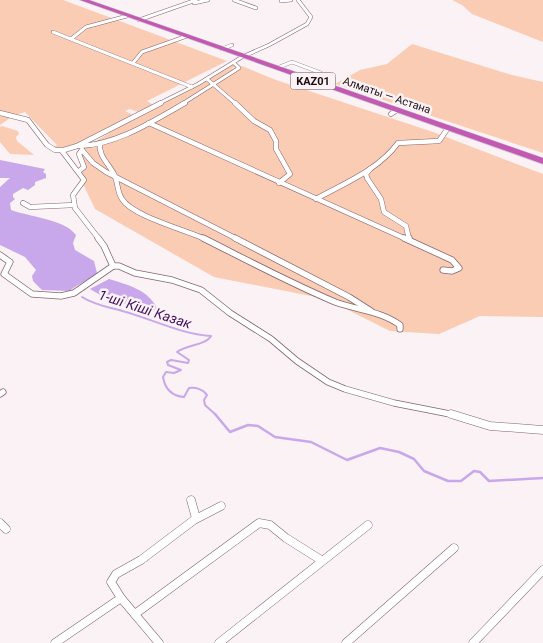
<svg xmlns="http://www.w3.org/2000/svg" width="543" height="643" font-family="Roboto,sans-serif">
	<style>
		.green { fill: #faccb4 }
		.water { fill: #c9a7eb }
		.lines { fill: none; stroke-linecap: round; stroke-linejoin: round }
		.stream-far1 { stroke: #c9a7eb; stroke-width: 2 }
		.stream { stroke: #c9a7eb; stroke-width: 2.5 }
		.street-far3-casing { stroke: #85646e; stroke-width: 4 }
		.street-far2-casing { stroke: #85646e; stroke-width: 5.5 }
		.street-far1-casing { stroke: #85646e; stroke-width: 7 }
		.street-casing { stroke: #85646e; stroke-width: 9 }
		.highway-casing { stroke: #d1cfd0; stroke-width: 1 }
		.street-far3 { stroke: #fff; stroke-width: 3 }
		.street-far2 { stroke: #fff; stroke-width: 4.5 }
		.street-far1 { stroke: #fff; stroke-width: 5.5 }
		.street { stroke: #fff; stroke-width: 8 }
		.highway { fill: #c25ab4; fill-rule: evenodd }
		.labels { text-anchor: middle; stroke-width: 5; stroke-linejoin: round; paint-order: stroke }
		.shield { fill: #faf2f4; stroke: #5e5256; stroke-width: 1 }
		.shield-label { font-size: 11px; font-weight: bold; fill: #1b0e12 }
		.far-street-label { font-size: 11px; fill: #1b0e12; stroke: #faf2f4 }
		.water-label { font-size: 14px; font-style: italic; fill: #3f0e5e; stroke: #faf2f4 }
	</style>
	<rect width="100%" height="100%" fill="#faf2f4"/>
	<g class="green">
		<polygon points="0,0 63,0 227,61 147,101 153,105 138,112 130,109 125,111 133,115 72,146 64,149 52,148 57,145 25,112 13,116 0,125"/>
		<polygon points="452,0 543,0 543,42 472,14 462,5"/>
		<polygon points="412,44 512,75 543,82 543,153 335,84 360,70 387,64"/>
		<polygon points="233,63 236,66 231,69 242,66 276,80 433,132 543,174 543,317 480,316 439,334 390,331 326,299 214,277 95,209 83,184 81,151 135,116"/>
		<polygon points="2,126 18,131 19,134 16,137 17,141 34,155 10,154 0,142 0,127"/>
	</g>
	<g class="water">
		<path d="M0 160 45 169 43 172 46 174V178L35 182V185L28 190 23 188 13 194V197L15 199 10 203 11 210C30 217 64 219 76 235L73 243 75 250 94 261 97 273C89 281 78 283 70 291L42 290 33 281 32 276 36 270 25 257 0 245V187L10 178H0Z"/>
		<path d="M109 279C128 285 147 289 157 308L155 310C135 309 107 300 90 289Z"/>
	</g>
	<g class="lines">
		<path class="stream-far1" d="M82 297C96 306 110 307 126 312 154 320 181 334 211 336 206 345 186 345 177 352L189 360 188 363 171 360 167 362 168 365 181 370 174 373 166 372 163 377C165 389 172 396 184 397L189 388C195 387 203 389 207 395L204 400 205 405 216 415"/>
		<polyline class="stream" points="215,414 230,432 248,425 258,426 275,437 311,442 347,460 380,448 399,452 414,459 424,471 448,481 461,481 474,471 480,472 489,481 543,478"/>
		<defs>
			<g id="street-far3">
				<polyline points="234,0 256,8"/>
				<polyline points="281,1 291,0"/>
				<polyline points="194,3 208,0"/>
				<polyline points="139,20 196,0"/>
				<polyline points="53,32 192,87"/>
				<polyline points="71,39 86,27 127,16"/>
				<polyline points="222,49 232,45"/>
				<polyline points="133,63 142,52 187,36"/>
				<polyline points="277,68 292,62 321,73"/>
				<polyline points="207,79 236,104"/>
				<polyline points="158,104 198,84 242,57 269,45 307,24 311,17 298,0"/>
				<polyline points="182,104 239,68 234,63"/>
			</g>
			<g id="street-far2">
				<polyline points="235,103 254,121 270,130 276,141 276,149 290,174 279,183"/>
				<polyline points="0,113 28,120 47,145 55,150 64,150 77,146 161,103"/>
				<polyline points="391,114 397,110"/>
				<polyline points="149,123 406,239"/>
				<path d="M100 143C98 155 108 163 114 174 118 182 117 192 122 199 132 216 186 230 205 239"/>
				<path d="M79 146C117 145 153 121 185 103"/>
				<polyline points="82,150 93,163 106,172 237,239"/>
				<polyline points="62,151 84,180 73,195 75,208 99,239"/>
				<polyline points="370,169 366,174 367,178 381,199 384,212 406,226 409,239"/>
				<polyline points="79,171 84,167 79,154 82,150"/>
				<path d="M316 199C345 183 378 170 398 143L439 141 448 128"/>
				<polyline points="23,203 30,207 74,205"/>
			</g>
			<g id="street-far1">
				<path d="M203 238C247 260 290 283 335 302 357 310 381 311 400 325V329"/>
				<polyline points="235,238 349,297 371,311"/>
				<polyline points="404,238 452,260 459,268 452,271 443,270"/>
				<polyline points="409,238 409,240"/>
				<polyline points="0,255 10,262 4,274 32,294 61,296 74,293 113,266 104,246 98,238"/>
				<polyline points="113,266 119,266 135,273 172,280 201,290 230,313 271,339 297,361 328,382 345,389 394,403 455,415"/>
				<polyline points="0,394 3,392"/>
			</g>
			<g id="street">
				<polyline points="451,414 490,426 543,430"/>
				<polyline points="191,500 196,518"/>
				<polyline points="0,523 6,529"/>
				<polyline points="135,614 259,523 270,525 286,538 321,560"/>
				<polyline points="55,643 121,598"/>
				<polyline points="159,643 121,598 111,582 116,574 141,560 194,520 221,506"/>
				<polyline points="219,643 368,525"/>
				<polyline points="346,643 454,548"/>
				<polyline points="473,643 543,570"/>
			</g>
			<polygon id="highway" points="80,0 89,0 543,158 543,164"/>
		</defs>
		<use href="#street-far3" class="street-far3-casing"/>
		<use href="#street-far2" class="street-far2-casing"/>
		<use href="#street-far1" class="street-far1-casing"/>
		<use href="#street" class="street-casing"/>
		<use href="#highway" class="highway-casing"/>
		<use href="#street-far3" class="street-far3"/>
		<use href="#street-far2" class="street-far2"/>
		<use href="#street-far1" class="street-far1"/>
		<use href="#street" class="street"/>
		<use href="#highway" class="highway"/>
	</g>
	<g class="labels">
		<rect class="shield" x="290.5" y="72.5" width="45" height="17" rx="4"/>
		<g class="shield-label">
			<text x="313" y="85">KАZ01</text>
		</g>
		<g class="far-street-label">
			<text transform="translate(387 95) rotate(19)" y="4">Алматы — Астана</text>
		</g>
		<g class="water-label">
			<text transform="translate(145 309) rotate(18)" y="5">1-ші Кіші Казак</text>
		</g>
	</g>
</svg>
